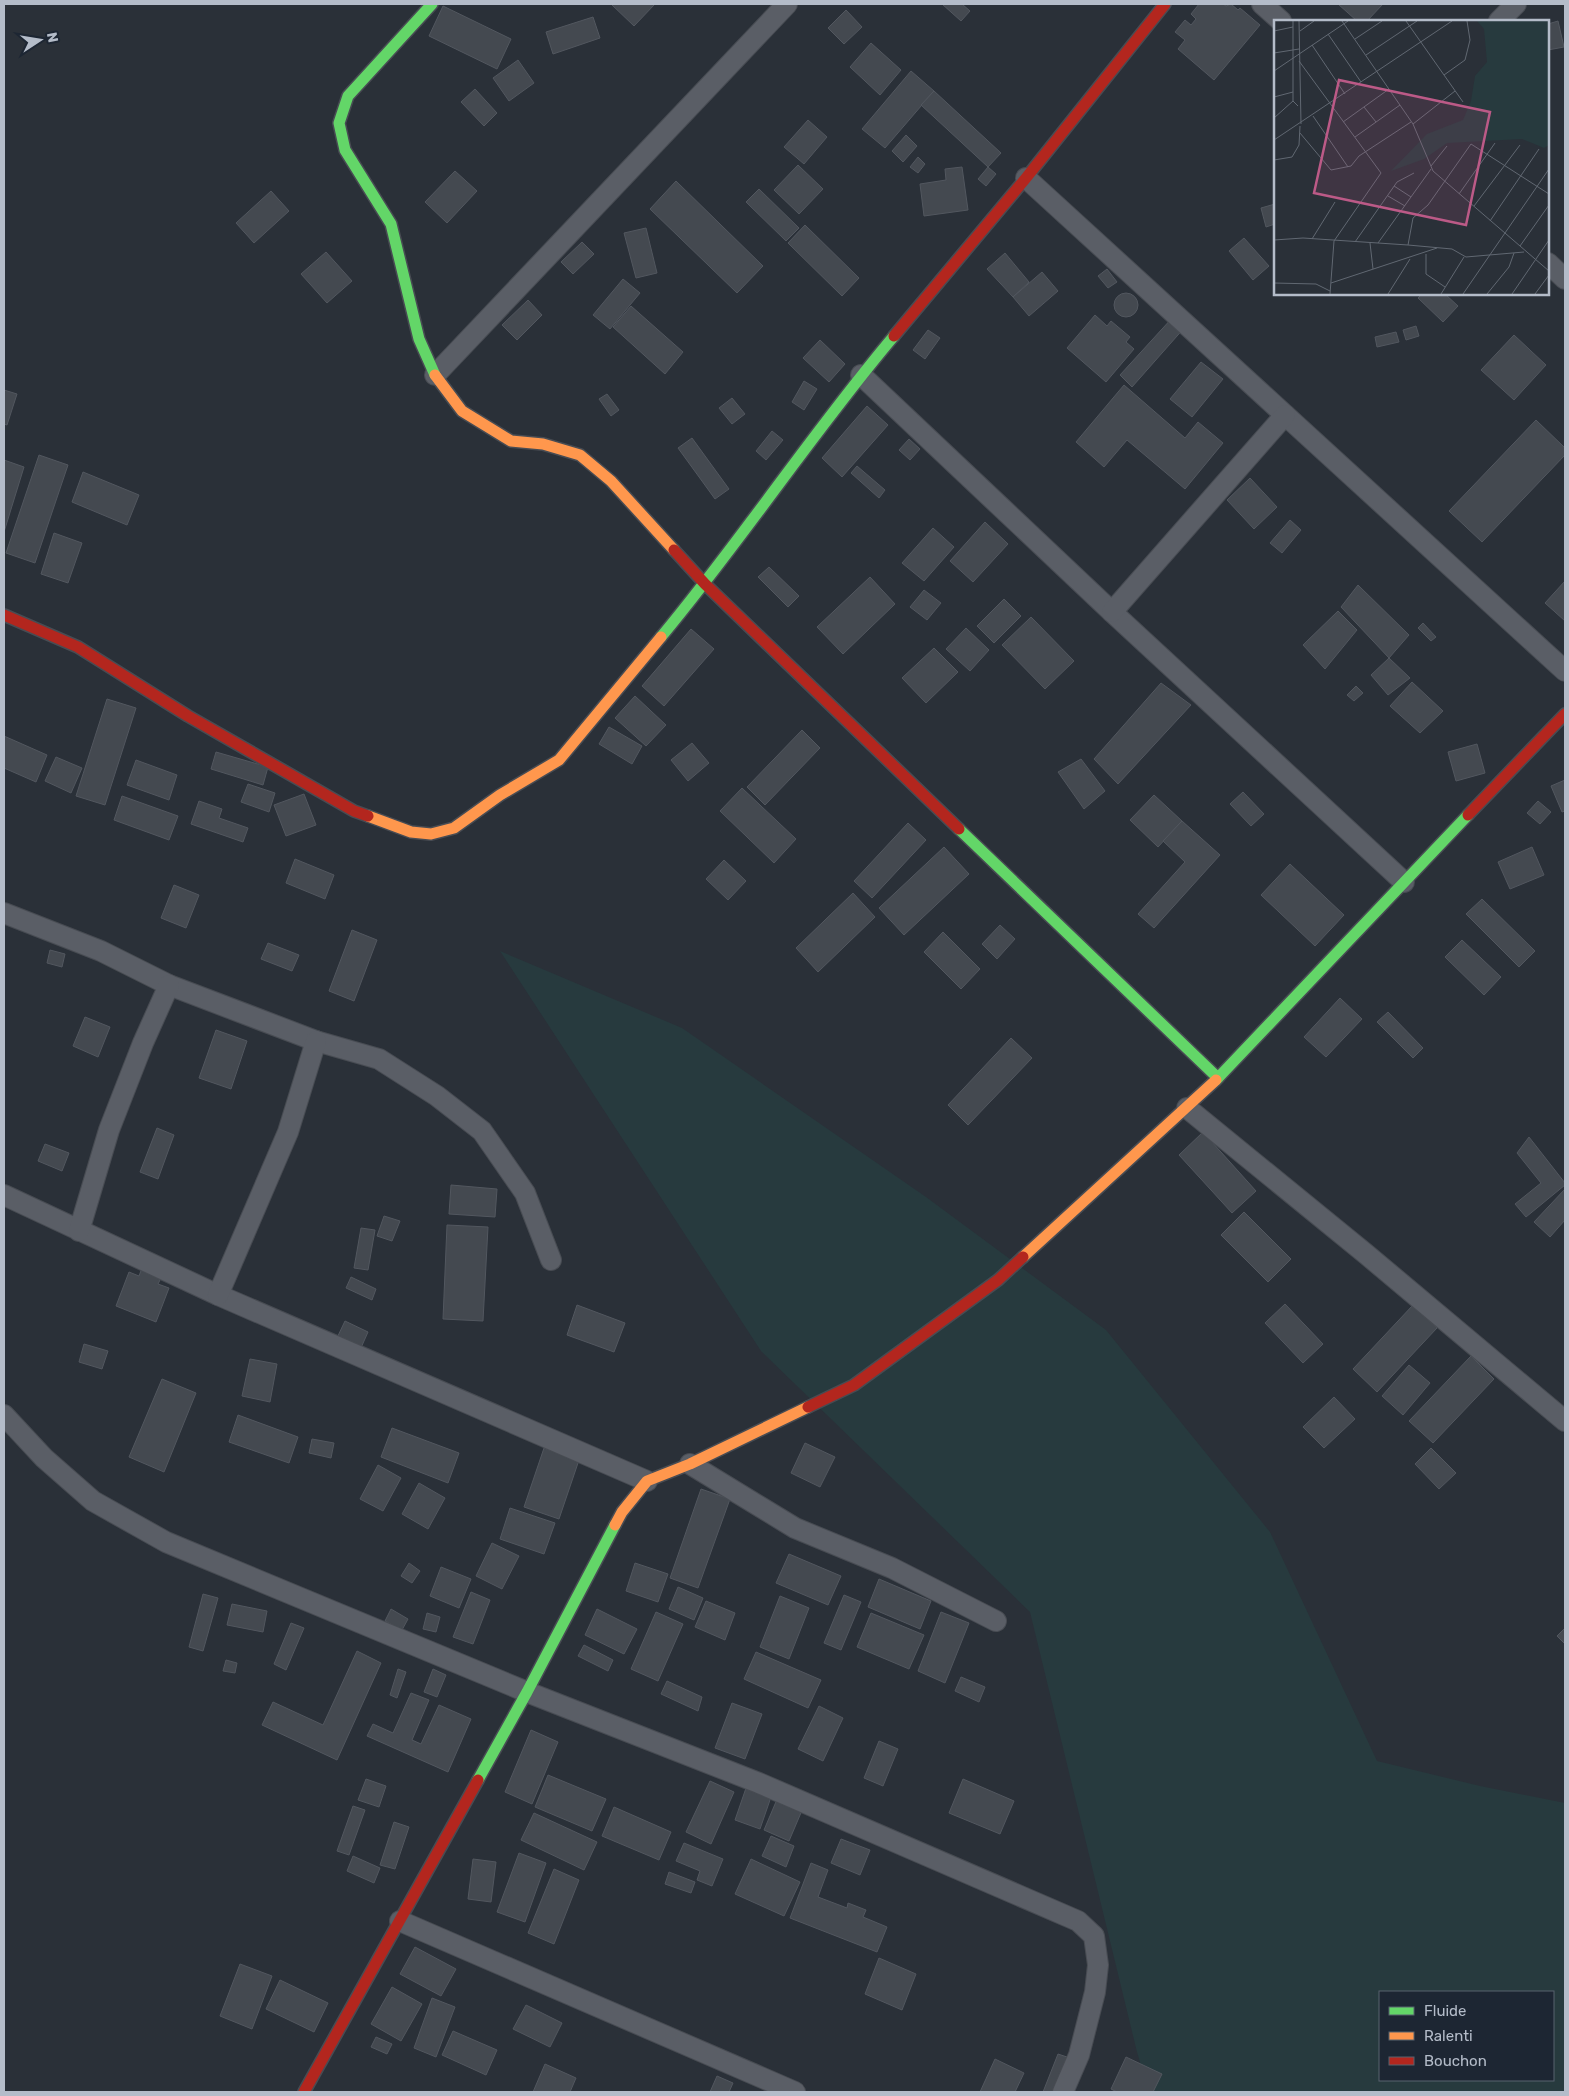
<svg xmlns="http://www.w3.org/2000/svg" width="1569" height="2096" font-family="Rubik,sans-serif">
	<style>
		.green { fill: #273a3e; fill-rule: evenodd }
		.building { fill: #444950; stroke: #52575f }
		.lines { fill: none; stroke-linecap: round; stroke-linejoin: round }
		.street-casing { stroke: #484c53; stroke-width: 22 }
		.fast-casing { stroke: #484c53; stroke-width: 14 }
		.slow-casing { stroke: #484c53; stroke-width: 14 }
		.jam-casing { stroke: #484c53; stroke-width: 14 }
		.street { stroke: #5a5e66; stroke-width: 20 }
		.fast { stroke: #63d668; stroke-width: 11 }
		.slow { stroke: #ff974d; stroke-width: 11 }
		.jam { stroke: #b3261e; stroke-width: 11 }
		.inset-road { fill: none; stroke: #616872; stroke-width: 1 }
		.view { fill: #bc5a87; fill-opacity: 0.15; stroke: #bc5a87; stroke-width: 2.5 }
		.inset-edge { fill: none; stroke: #b4bcc9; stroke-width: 2.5 }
	</style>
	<rect width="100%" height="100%" fill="#2a3038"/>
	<path class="green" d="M500 951 682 1028 926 1197 1106 1330 1270 1532 1377 1761 1480 1786 1565 1803V2092H1149L1137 2052 1030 1612 761 1351ZM1380 1992H1553V2080H1380Z"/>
	<g class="building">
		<polygon points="611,4 655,4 634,26"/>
		<polygon points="942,4 962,4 970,11 961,21"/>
		<polygon points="1199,4 1223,4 1226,6 1231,4 1238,10 1240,8 1260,25 1214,80 1178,49 1185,40 1175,32 1185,20 1191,25 1196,19 1191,14"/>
		<polygon points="1338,4 1383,4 1367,21 1357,21"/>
		<polygon points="443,6 511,39 497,69 429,36"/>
		<polygon points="846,10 862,27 844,44 828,28"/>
		<polygon points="593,17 600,38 553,54 546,32"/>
		<polygon points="1558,21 1564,47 1548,50 1548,24"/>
		<polygon points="871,43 901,70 880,95 850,67"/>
		<polygon points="518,60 534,83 509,101 493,78"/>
		<polygon points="911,71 934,91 885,148 862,129"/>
		<polygon points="475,89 497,113 484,126 461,102"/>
		<polygon points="934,91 1001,153 988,167 921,105"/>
		<polygon points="808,120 827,137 804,164 784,147"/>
		<polygon points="906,135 917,146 903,162 892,151"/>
		<polygon points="918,157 925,164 918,173 910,167"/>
		<polygon points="798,165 823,189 799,214 774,190"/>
		<polygon points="962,167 968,210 924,216 920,184 946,180 945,169"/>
		<polygon points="988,167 996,174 986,186 978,179"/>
		<polygon points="455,171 477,191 447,223 425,202"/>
		<polygon points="676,181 763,266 737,293 650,209"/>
		<polygon points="759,189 799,228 786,241 746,202"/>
		<polygon points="271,191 289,211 254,243 236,223"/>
		<polygon points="1275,204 1275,224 1266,227 1261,208"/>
		<polygon points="805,225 859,278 842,296 788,243"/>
		<polygon points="646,228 657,273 636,278 624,233"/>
		<polygon points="1244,238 1269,266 1253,280 1229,251"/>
		<polygon points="582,242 594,254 573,274 561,262"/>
		<polygon points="326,252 352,281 327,303 301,274"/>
		<polygon points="1005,253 1029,282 1013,297 987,269"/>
		<polygon points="1107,269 1117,282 1108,288 1098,276"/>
		<polygon points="1042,272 1058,291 1029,316 1013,297"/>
		<polygon points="623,279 640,293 610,329 593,315"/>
		<circle cx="1126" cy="305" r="12"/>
		<polygon points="1422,294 1445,294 1458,306 1443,322 1418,298"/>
		<polygon points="528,300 542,315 517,340 502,325"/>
		<polygon points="631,306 683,352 665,374 613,327"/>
		<polygon points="1095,315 1107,326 1111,321 1130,337 1126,342 1134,349 1106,382 1067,348"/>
		<polygon points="1173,317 1185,327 1132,387 1120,375"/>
		<polygon points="1416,326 1419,336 1406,340 1403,330"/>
		<polygon points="928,330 940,338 925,359 913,350"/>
		<polygon points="1396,332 1399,342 1377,347 1375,337"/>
		<polygon points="1514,335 1546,365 1514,400 1481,370"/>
		<polygon points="820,340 845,364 829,382 803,358"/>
		<polygon points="1201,362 1223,379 1192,417 1170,399"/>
		<polygon points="804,381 817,389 804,410 792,402"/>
		<polygon points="1124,385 1185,438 1198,422 1223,443 1185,489 1127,440 1104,467 1076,442"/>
		<polygon points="4,390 17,394 7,425 4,424"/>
		<polygon points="607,394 619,410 611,416 599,399"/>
		<polygon points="732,398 745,414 732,424 719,408"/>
		<polygon points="867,406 888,425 842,477 822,458"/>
		<polygon points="1536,420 1565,448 1565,455 1482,542 1449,511"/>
		<polygon points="772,431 783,440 766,460 756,451"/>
		<polygon points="692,438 729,489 715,499 678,448"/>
		<polygon points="909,439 920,449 910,460 899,450"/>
		<polygon points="39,455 68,465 35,563 6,553"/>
		<polygon points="4,460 24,467 4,532"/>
		<polygon points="857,466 885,490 879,498 851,473"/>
		<polygon points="83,472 139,495 127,525 72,502"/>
		<polygon points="1250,478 1277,507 1254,529 1227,500"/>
		<polygon points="1290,520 1301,530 1282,553 1270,543"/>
		<polygon points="985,522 1008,544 973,582 950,561"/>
		<polygon points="933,528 954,547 924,581 902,563"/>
		<polygon points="54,533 82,543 68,583 41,574"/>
		<polygon points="769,567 799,596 788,607 758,577"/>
		<polygon points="870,577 895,604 843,654 817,627"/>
		<polygon points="1565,581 1565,621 1545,603"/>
		<polygon points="1358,585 1409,635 1389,658 1341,607"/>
		<polygon points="924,590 941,603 927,620 910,607"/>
		<polygon points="1004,599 1021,616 994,643 977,626"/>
		<polygon points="1338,611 1357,630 1325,669 1303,645"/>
		<polygon points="1031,617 1074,661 1045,689 1002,645"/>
		<polygon points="1423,623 1436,637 1431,641 1418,628"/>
		<polygon points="966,628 989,650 970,671 946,649"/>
		<polygon points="691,629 714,649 664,706 642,686"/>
		<polygon points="934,648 958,672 926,703 902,678"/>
		<polygon points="1389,658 1410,678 1388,695 1371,675"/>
		<polygon points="1412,682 1443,711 1420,733 1390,706"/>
		<polygon points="1161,683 1191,705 1118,784 1094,759"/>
		<polygon points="1356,686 1363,693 1354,701 1347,695"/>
		<polygon points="635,696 666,725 646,746 615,718"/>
		<polygon points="107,699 136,708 105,805 76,796"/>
		<polygon points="609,727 642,746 632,764 599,744"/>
		<polygon points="802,730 820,748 765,805 747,787"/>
		<polygon points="4,736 47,755 36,782 4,768"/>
		<polygon points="692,743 709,763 688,781 671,760"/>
		<polygon points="1477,744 1485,773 1456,781 1448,752"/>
		<polygon points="216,752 268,767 263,785 211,769"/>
		<polygon points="56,757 82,768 71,793 45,781"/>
		<polygon points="1081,759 1105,791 1084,809 1058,772"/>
		<polygon points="136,760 177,775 169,800 127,785"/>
		<polygon points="1565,780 1565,811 1562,812 1551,786"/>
		<polygon points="248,784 275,793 269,812 241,802"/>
		<polygon points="742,788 796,839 774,863 720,811"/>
		<polygon points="1243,792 1264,814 1251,826 1230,804"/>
		<polygon points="304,794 316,825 286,836 274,805"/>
		<polygon points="1154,795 1182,821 1158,847 1130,820"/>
		<polygon points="122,796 178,816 169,840 114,820"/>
		<polygon points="199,801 222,809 219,818 248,828 243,842 191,824"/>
		<polygon points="1538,801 1551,812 1540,824 1527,813"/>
		<polygon points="1182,821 1220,855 1154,928 1138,914 1185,862 1163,841"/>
		<polygon points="908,823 926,840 872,898 854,881"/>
		<polygon points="944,847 969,874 904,935 879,908"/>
		<polygon points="1532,847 1544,875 1510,889 1498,862"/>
		<polygon points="295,859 334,875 325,899 286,883"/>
		<polygon points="724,860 746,881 728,900 706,879"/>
		<polygon points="1290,864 1344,915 1315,946 1261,895"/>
		<polygon points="174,885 199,895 186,928 161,918"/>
		<polygon points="853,893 875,917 818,972 796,948"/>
		<polygon points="1482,899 1535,951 1519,967 1466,914"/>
		<polygon points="1000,925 1015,939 997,959 982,944"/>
		<polygon points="352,930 377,940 354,1001 329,991"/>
		<polygon points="943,932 980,969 961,989 924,952"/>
		<polygon points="1462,940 1501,977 1484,995 1445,957"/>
		<polygon points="268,943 299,955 292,971 261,959"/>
		<polygon points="50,950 65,954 62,967 47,963"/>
		<polygon points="1340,998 1362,1019 1326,1057 1304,1037"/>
		<polygon points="1388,1012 1423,1048 1413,1058 1377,1022"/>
		<polygon points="85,1017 110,1027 98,1057 73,1046"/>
		<polygon points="216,1030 247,1041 231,1089 199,1078"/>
		<polygon points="1011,1038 1032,1058 968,1125 948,1105"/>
		<polygon points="157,1128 174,1135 158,1179 140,1172"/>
		<polygon points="1203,1132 1256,1191 1232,1213 1179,1155"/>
		<polygon points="1529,1137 1565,1183 1565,1185 1526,1217 1515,1204 1541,1183 1517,1153"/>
		<polygon points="45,1144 69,1153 62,1171 38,1161"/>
		<polygon points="451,1185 497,1189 495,1217 449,1214"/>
		<polygon points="1565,1189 1565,1220 1550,1237 1534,1222"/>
		<polygon points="1244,1212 1291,1259 1268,1282 1221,1235"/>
		<polygon points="384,1216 400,1221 392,1241 377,1236"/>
		<polygon points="447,1225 488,1227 483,1321 443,1319"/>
		<polygon points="361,1228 375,1230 368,1270 354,1268"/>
		<polygon points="142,1268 162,1276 158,1284 169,1288 156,1322 116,1306 129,1272 139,1276"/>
		<polygon points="351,1277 376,1289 372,1300 346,1288"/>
		<polygon points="1285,1304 1323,1344 1303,1363 1265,1323"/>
		<polygon points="577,1305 625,1323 614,1352 567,1335"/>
		<polygon points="1413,1305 1437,1328 1377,1392 1353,1369"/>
		<polygon points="345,1321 368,1332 360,1350 336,1340"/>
		<polygon points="84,1344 108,1351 102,1369 79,1362"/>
		<polygon points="1471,1356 1494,1379 1433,1443 1409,1421"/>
		<polygon points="250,1359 277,1364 270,1402 242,1396"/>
		<polygon points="1409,1365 1430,1383 1403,1415 1382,1396"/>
		<polygon points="162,1379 196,1393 164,1472 129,1457"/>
		<polygon points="1334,1397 1355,1419 1324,1448 1303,1427"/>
		<polygon points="238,1415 298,1437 289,1463 229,1442"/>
		<polygon points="392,1428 459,1453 448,1483 381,1457"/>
		<polygon points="312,1439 334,1443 331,1458 309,1453"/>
		<polygon points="805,1443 835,1457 820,1487 791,1473"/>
		<polygon points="544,1448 579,1460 559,1519 524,1507"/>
		<polygon points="1431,1448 1456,1473 1439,1489 1415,1464"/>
		<polygon points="378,1465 401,1478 383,1511 360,1499"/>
		<polygon points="419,1483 445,1498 428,1529 402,1514"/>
		<polygon points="701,1489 730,1499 698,1588 670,1578"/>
		<polygon points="510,1508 555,1523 544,1554 500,1539"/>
		<polygon points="492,1543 519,1556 502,1589 476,1576"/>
		<polygon points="789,1554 841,1576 828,1605 776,1583"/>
		<polygon points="409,1563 420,1571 412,1583 401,1576"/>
		<polygon points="635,1563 668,1574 658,1602 626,1591"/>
		<polygon points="441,1567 471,1579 459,1608 430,1596"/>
		<polygon points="879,1579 931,1601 920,1629 868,1607"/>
		<polygon points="678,1587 703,1598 694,1620 669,1609"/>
		<polygon points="471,1592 490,1600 473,1644 453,1637"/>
		<polygon points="203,1594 218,1598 203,1651 189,1647"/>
		<polygon points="844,1595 861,1602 841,1650 824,1643"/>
		<polygon points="780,1596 809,1608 789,1659 760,1647"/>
		<polygon points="706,1601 735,1613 725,1640 695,1627"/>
		<polygon points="232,1604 267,1611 263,1632 227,1625"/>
		<polygon points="391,1609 408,1619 402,1630 385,1621"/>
		<polygon points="597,1609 637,1629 624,1654 585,1635"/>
		<polygon points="656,1612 683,1624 658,1681 631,1669"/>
		<polygon points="941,1612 969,1623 945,1683 918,1671"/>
		<polygon points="427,1613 440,1617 436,1632 423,1629"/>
		<polygon points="871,1613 924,1635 909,1669 857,1647"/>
		<polygon points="291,1623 304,1628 286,1670 274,1664"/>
		<polygon points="1565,1628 1565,1644 1557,1636"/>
		<polygon points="584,1645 613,1660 608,1671 578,1656"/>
		<polygon points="357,1651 381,1663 337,1760 262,1725 273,1702 323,1725"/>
		<polygon points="756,1652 821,1680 808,1708 744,1679"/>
		<polygon points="226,1660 237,1663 235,1673 223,1671"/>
		<polygon points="398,1669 406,1672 397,1698 390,1695"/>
		<polygon points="433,1669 446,1675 437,1697 424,1692"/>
		<polygon points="961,1677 985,1687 979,1702 955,1691"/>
		<polygon points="667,1681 702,1697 698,1711 661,1694"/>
		<polygon points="411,1693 429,1700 412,1740 421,1744 439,1705 471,1719 448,1772 367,1736 373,1724 393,1733"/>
		<polygon points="732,1703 762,1714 745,1759 715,1748"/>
		<polygon points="819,1706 843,1718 823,1761 798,1749"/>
		<polygon points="531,1730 558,1742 532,1804 505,1792"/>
		<polygon points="879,1741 898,1749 883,1786 864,1778"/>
		<polygon points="548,1775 606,1799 592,1831 535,1807"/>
		<polygon points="366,1779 386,1786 379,1807 358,1800"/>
		<polygon points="963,1779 1014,1801 1000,1834 949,1813"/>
		<polygon points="710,1781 734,1792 711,1844 686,1832"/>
		<polygon points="746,1788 771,1797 760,1829 735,1820"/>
		<polygon points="778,1797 803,1808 789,1841 764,1830"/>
		<polygon points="353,1806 365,1810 349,1855 337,1851"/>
		<polygon points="614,1807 671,1832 659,1860 602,1836"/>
		<polygon points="534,1813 597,1842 584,1870 521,1840"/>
		<polygon points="394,1822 409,1827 395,1869 380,1865"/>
		<polygon points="771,1836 794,1846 786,1867 762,1856"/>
		<polygon points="841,1839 870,1850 860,1875 831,1863"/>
		<polygon points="684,1843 723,1859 712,1886 697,1880 700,1871 676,1861"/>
		<polygon points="519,1853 546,1863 525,1922 497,1912"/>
		<polygon points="353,1856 380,1868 374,1883 347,1871"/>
		<polygon points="473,1859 496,1862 491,1902 468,1899"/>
		<polygon points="751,1859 800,1882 784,1916 735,1894"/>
		<polygon points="811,1863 828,1870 818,1897 847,1908 848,1903 866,1910 863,1917 887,1927 877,1952 790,1918"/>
		<polygon points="554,1869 579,1880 554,1944 528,1933"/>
		<polygon points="669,1872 695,1882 691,1893 665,1884"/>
		<polygon points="415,1947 456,1969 441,1996 400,1974"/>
		<polygon points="879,1958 916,1974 902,2010 865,1994"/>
		<polygon points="240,1964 272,1976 252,2029 220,2016"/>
		<polygon points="280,1980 328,2003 314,2032 266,2009"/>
		<polygon points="392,1987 422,2004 401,2041 371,2024"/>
		<polygon points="432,1998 455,2007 436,2057 414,2048"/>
		<polygon points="526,2005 562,2023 550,2047 513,2029"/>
		<polygon points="453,2031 497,2050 486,2075 442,2055"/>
		<polygon points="376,2037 392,2044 387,2054 371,2047"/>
		<polygon points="1058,2054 1073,2059 1059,2092 1043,2092"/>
		<polygon points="1126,2057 1162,2074 1153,2092 1117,2092 1111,2089"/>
		<polygon points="995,2059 1024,2073 1015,2092 980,2092"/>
		<polygon points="545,2064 576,2078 570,2092 533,2092"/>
		<polygon points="717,2076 733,2083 729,2092 710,2092"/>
	</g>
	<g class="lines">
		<defs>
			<g id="street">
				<polyline points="1262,4 1281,21"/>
				<polyline points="1499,21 1516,4"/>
				<polyline points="1026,178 1565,671"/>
				<polyline points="1548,263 1565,279"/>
				<polyline points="435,375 787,4"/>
				<polyline points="861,375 1112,612 1404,882"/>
				<polyline points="1112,612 1285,415"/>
				<polyline points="4,913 101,951 169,985 316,1041 379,1059 437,1096 482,1131 525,1193 551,1260"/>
				<polyline points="1187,1108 1366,1254 1565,1421"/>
				<polyline points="4,1195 218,1295 647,1481"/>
				<polyline points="79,1231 109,1130 143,1043 169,985"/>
				<polyline points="218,1295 288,1132 316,1041"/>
				<polyline points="4,1415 44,1458 93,1501 166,1542 527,1692 759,1783 1078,1921 1094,1936 1098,1965 1095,1992 1079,2055 1063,2092"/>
				<polyline points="690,1464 795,1528 892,1568 996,1621"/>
				<polyline points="400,1921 795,2092"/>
			</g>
			<g id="fast">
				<polyline points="432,4 348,96 339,123 345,150 391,224 419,339 435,375"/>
				<path d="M661 637C742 540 812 433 894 336"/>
				<polyline points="959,829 1218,1078"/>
				<polyline points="1216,1080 1468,815"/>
				<polyline points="478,1780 527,1692 615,1525"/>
			</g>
			<g id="slow">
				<polyline points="435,375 462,411 511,441 543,444 580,455 611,481 674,550"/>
				<polyline points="368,816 411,832 431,834 454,828 500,795 559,760 661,637"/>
				<polyline points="1023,1257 1216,1080"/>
				<polyline points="615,1525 622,1512 647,1481 690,1464 808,1407"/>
			</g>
			<g id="jam">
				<polyline points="894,336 1026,178 1165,4"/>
				<polyline points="674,550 705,584 959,829"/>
				<polyline points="4,615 78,647 188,716 354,811 368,816"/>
				<polyline points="1468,815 1565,714"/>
				<polyline points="808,1407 854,1385 998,1280 1023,1257"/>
				<polyline points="304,2092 478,1780"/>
			</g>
		</defs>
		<use href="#street" class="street-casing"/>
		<use href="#fast" class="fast-casing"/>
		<use href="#slow" class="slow-casing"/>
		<use href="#jam" class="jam-casing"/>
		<use href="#street" class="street"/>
		<use href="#fast" class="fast"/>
		<use href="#slow" class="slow"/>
		<use href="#jam" class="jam"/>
	</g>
	<g transform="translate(1274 20)">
		<rect width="275" height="275" fill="#2a3038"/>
		<path d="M203 1H275V125L270 128 248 119 173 123 150 139 117 151 153 114 189 100 197 81 201 56 213 42 210 9Z" fill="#273a3e"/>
		<path class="inset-road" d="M19 1V81L24 86M25 1 27 104M68 1 139 104 159 151 275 251M132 1 189 82M0 11 19 7M26 11 40 1M54 14 87 62M81 19 108 1M38 25 71 74M0 33 25 29M92 35 143 1M25 41 107 153 60 221 56 274M0 51 74 1M170 55 191 40 196 20 193 1M0 77 19 72M90 87 102 102M39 96 74 147M0 98 19 81M69 102 115 69M139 104 181 71M26 113 57 150 77 146 85 136 137 102M81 117 126 85M0 120 178 1M0 140 18 137 25 125 26 106M157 146 173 126M120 166 137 177M185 174 221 123M114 176 131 186M200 186 246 125M216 201 265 129M38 219 61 182M0 220 29 218 134 225 178 229 192 237 250 232M81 222 123 162 140 153M96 223 99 249M104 223 157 149M134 225 139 198 154 185 197 124 275 174M246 226 275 185M152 234V254L171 267M0 263 42 264 56 271M57 263 163 228M114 274 136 239M167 274 190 237M189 274 275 149M213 274 235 247 240 233M238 274 275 220M261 274 275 255"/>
		<path class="view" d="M65 60 216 92 192 205 40 173Z"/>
		<rect width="275" height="275" class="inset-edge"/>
	</g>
	<rect width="1569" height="2096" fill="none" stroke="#b4bcc9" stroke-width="10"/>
	<rect x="1379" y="1991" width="175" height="90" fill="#1d2633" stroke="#59626f"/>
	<rect x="1389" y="2007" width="25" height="8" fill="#63d668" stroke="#59626f"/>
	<text x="1424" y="2016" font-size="15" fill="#b4bcc9">Fluide</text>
	<rect x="1389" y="2032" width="25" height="8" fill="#ff974d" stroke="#59626f"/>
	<text x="1424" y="2041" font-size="15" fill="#b4bcc9">Ralenti</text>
	<rect x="1389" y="2057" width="25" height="8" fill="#b3261e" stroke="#59626f"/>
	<text x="1424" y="2066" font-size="15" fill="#b4bcc9">Bouchon</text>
	<g transform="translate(40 40) rotate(78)" stroke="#1d2633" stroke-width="4" paint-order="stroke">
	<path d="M0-4L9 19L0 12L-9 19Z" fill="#b4bcc9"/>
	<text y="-8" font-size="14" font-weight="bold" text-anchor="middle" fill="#b4bcc9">N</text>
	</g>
</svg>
